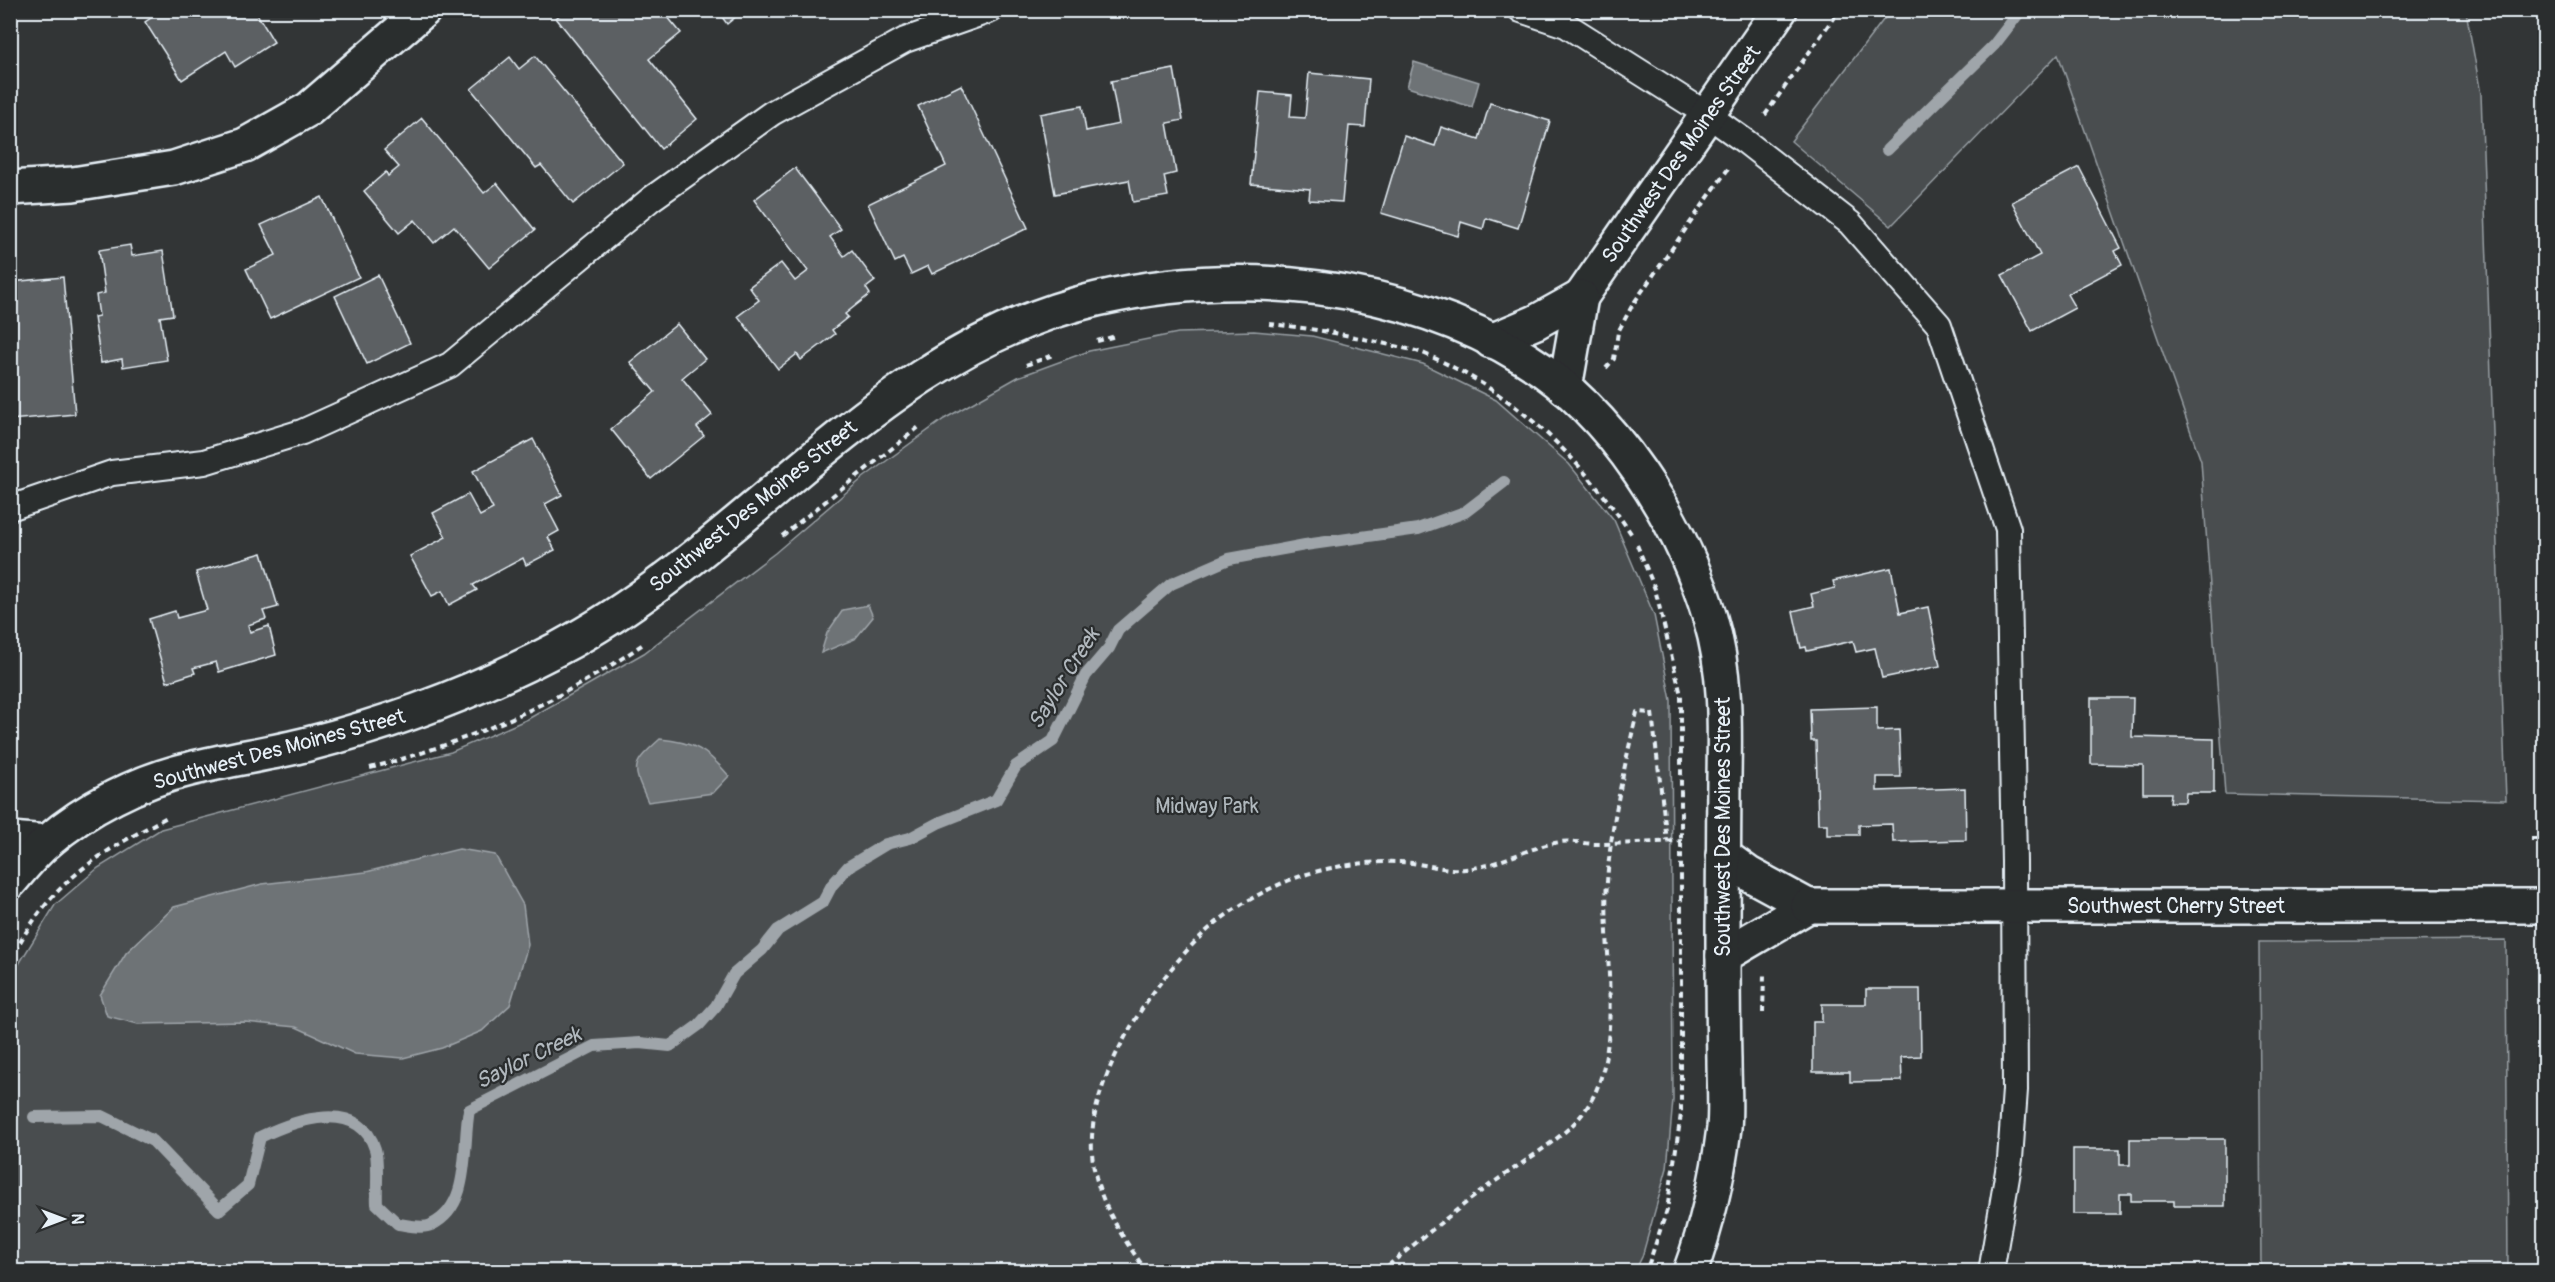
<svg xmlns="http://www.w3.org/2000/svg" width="2555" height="1282" font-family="Pangolin,sans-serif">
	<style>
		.green { fill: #494d4f; stroke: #989fa4; stroke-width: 1.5 }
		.water { fill: #6e7376; stroke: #9fa5aa; stroke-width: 1.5 }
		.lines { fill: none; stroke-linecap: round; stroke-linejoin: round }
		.stream { stroke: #9fa5aa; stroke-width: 12 }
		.building { fill: #5c6063; stroke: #e8f1f8; stroke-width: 1.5 }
		.lane-casing { stroke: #e8f1f8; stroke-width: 28 }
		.street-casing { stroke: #e8f1f8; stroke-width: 38 }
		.path { stroke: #e8f1f8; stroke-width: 4; stroke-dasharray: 6 4.5; stroke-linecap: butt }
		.lane { stroke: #2a2d2e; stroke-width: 24 }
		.street { stroke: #2a2d2e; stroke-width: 33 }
		.labels { text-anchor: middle; stroke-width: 4.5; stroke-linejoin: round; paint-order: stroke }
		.street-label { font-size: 21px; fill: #e8f1f8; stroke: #2a2d2e }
		.park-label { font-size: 21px; fill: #b0b8bd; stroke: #2a2d2e }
		.water-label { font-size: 22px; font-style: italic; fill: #b1b8be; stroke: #2a2d2e }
	</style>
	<rect width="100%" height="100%" fill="#323536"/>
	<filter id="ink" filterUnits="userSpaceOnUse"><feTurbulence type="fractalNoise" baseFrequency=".0167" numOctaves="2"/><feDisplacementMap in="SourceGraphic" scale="12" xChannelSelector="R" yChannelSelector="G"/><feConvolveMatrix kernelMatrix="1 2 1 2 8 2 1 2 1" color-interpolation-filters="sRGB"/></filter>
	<g filter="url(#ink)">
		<g class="green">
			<polygon points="1890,11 2466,11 2481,94 2506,800 2225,794 2201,461 2058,54 1891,226 1791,141"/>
			<polygon points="1254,331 1312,336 1423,364 1496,400 1569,464 1614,520 1654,615 1671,700 1673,1100 1667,1168 1642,1257 1635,1271 11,1272 11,977 55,905 98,868 161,829 451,752 528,719 644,653 775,553 863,478 944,419 1018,377 1089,351 1178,333"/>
			<polygon points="2506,940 2508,1271 2261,1271 2259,942"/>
		</g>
		<g class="water">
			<polygon points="1414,62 1479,82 1472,107 1407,87"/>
			<polygon points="868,605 873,617 855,639 821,653 827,633 843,610"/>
			<path d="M660 739C694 742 707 750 729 776L713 793 648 802C632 766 630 766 660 739Z"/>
			<polygon points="459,849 495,855 523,905 528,945 510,1005 482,1031 442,1048 403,1058 355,1054 296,1027 245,1022 138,1024 107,1016 100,995 126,953 174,907 262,884 366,872"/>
		</g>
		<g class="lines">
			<g class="stream">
				<polyline points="1887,150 1994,45 2021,10"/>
				<path d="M34 1117 102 1116 153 1141 219 1210 248 1185 260 1137C295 1120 359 1098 375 1149 379 1161 376 1189 377 1204L398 1224C407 1225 423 1229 431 1225 472 1206 462 1147 469 1110L594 1046 640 1043 670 1046 699 1025 716 1006 734 974 762 950 778 930 823 902 832 885 848 867 886 844 910 838 938 823 996 800 1016 766 1053 741 1086 675 1109 648 1118 630 1171 584 1229 559 1305 545 1418 529 1465 512 1504 482"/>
			</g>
		</g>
		<g class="building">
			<polygon points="163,10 262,10 257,14 274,42 235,67 226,51 182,80 145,22"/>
			<polygon points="565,10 662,10 681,33 649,59 697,119 661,149 556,18"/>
			<polygon points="717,10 744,10 727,24"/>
			<polygon points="535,56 623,163 573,204 541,165 536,168 471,89 510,57 519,69"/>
			<polygon points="1174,69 1183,120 1167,123 1176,173 1164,176 1168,196 1133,202 1129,180 1055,194 1040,114 1082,106 1086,131 1119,124 1111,81"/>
			<polygon points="1309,73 1369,79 1365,127 1349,126 1342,202 1309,200 1310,189 1251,184 1260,92 1292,95 1290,117 1305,118"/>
			<polygon points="961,85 1028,228 932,274 928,266 911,274 903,258 895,262 868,204 946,166 918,106"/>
			<polygon points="1490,103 1550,121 1518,228 1486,218 1483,229 1461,222 1458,236 1381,213 1404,136 1435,146 1441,127 1479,139"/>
			<polygon points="422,118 484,193 497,183 535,230 489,268 454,226 434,243 415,220 399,233 364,191 386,172 388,176 399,167 384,150"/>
			<polygon points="2079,167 2121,248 2115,251 2122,265 2067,294 2075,308 2032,331 2002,275 2040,255 2012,202"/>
			<polygon points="795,168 841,229 830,237 844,256 852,250 875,281 866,288 870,294 845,314 848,317 832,330 835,334 801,360 797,354 778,369 738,316 759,300 749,287 781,263 795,281 808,271 754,200"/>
			<polygon points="322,197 359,277 270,319 246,269 276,255 261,225"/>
			<polygon points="130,245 132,256 163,251 173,315 160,317 167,360 123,367 122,359 101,363 94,317 99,316 96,295 105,293 99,250"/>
			<polygon points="378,275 410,343 367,364 335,296"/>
			<polygon points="63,277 75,414 10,420 10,282"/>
			<polygon points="677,324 705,359 682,378 712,415 697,427 704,436 651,479 611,429 655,392 630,362"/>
			<polygon points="533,439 562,495 545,504 559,531 548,537 555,550 526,565 523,558 473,585 477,590 449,605 442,591 432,596 410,556 446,537 433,513 468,494 480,516 493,509 473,471"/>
			<polygon points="262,553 278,607 263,611 266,619 248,625 250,632 269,626 276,655 219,672 216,662 193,668 195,673 167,682 149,619 175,611 177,618 207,610 196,572"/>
			<polygon points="1891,568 1900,613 1928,607 1940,666 1882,678 1875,648 1856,652 1853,641 1807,651 1806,647 1801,648 1793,611 1814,606 1811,594 1835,588 1833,581"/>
			<polygon points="2091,698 2133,698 2132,737 2214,739 2214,793 2186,793 2185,802 2170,802 2171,793 2143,793 2143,765 2091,764"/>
			<polygon points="1877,707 1877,731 1899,730 1901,777 1877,777 1877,791 1965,788 1966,840 1893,842 1892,824 1859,825 1859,835 1827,835 1827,824 1818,824 1816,741 1811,741 1810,709"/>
			<polygon points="1866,989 1920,989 1921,1056 1901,1057 1902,1081 1850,1082 1850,1072 1813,1072 1813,1022 1822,1022 1822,1004 1866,1004"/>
			<polygon points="2130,1139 2225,1139 2225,1206 2174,1206 2174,1201 2131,1201 2131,1194 2120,1194 2120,1214 2073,1214 2073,1149 2120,1149 2120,1165 2130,1165"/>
		</g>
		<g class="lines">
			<defs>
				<g id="lane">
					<polyline points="1521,10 1566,25 1708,115 1746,142 1850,223 1939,325 2008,529 2014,862 2015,1090 2010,1159 1991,1272"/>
					<polyline points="10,508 112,473 204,462 302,432 450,365 651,199 772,113 905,40 991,10"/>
				</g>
				<g id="street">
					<polyline points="10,188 73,184 174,168 245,145 309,109 424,10"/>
					<polyline points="1581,297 1780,10"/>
					<polyline points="1491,341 1536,322 1581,297 1565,388"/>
					<polyline points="10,839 47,842"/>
					<polyline points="1723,855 1749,874 1808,906 1723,956"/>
					<path d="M10 882C22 868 34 853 47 842 86 808 139 781 190 769 229 759 269 754 308 744 395 722 479 690 559 648 749 548 880 348 1097 299 1239 266 1401 282 1526 359 1613 413 1681 521 1710 618 1726 670 1725 724 1724 778 1724 827 1723 876 1723 926 1723 971 1723 1016 1724 1060 1724 1083 1726 1106 1724 1128 1718 1176 1707 1226 1690 1272"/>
					<polyline points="1808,906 2544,906"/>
				</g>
			</defs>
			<use href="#lane" class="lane-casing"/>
			<use href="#street" class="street-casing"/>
			<g class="path">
				<polyline points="1765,115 1839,10"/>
				<path d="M1269 324C1310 328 1350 335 1390 345 1402 348 1415 350 1425 354 1513 391 1580 457 1632 535"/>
				<polyline points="1097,341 1116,336"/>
				<polyline points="1026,365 1053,355"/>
				<polyline points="1606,368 1614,359 1618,332 1633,304 1728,169"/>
				<polyline points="782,536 919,427"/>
				<polyline points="1637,545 1655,589 1681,695 1681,1114 1667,1210 1646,1272"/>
				<path d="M370 768C465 743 563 701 643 644"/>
				<polyline points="2531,839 2544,839"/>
				<path d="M10 961C49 883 93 857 167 817"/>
				<polyline points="1763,1013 1764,975"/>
				<path d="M1147 1272C1118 1231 1089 1189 1092 1137 1095 1069 1155 980 1203 934 1230 909 1269 886 1304 875 1334 866 1367 861 1398 862 1420 862 1443 871 1465 869 1499 866 1528 847 1560 842 1572 840 1585 844 1596 844 1625 844 1654 842 1682 841"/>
				<path d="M1380 1272C1414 1245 1448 1216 1483 1190 1512 1168 1567 1138 1586 1109 1626 1051 1602 949 1607 882 1611 824 1624 769 1637 712L1652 713 1667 841"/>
			</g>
			<use href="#lane" class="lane"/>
			<use href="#street" class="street"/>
		</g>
	</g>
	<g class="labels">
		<g class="street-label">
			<text transform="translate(1681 154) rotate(-55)" y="7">Southwest Des Moines Street</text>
			<text transform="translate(753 506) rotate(-39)" y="7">Southwest Des Moines Street</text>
			<text transform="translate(279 749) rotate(-15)" y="7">Southwest Des Moines Street</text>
			<text transform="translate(1723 827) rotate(-90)" y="7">Southwest Des Moines Street</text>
			<text x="2176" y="913">Southwest Cherry Street</text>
		</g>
		<g class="park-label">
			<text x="1207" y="813">Midway Park</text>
		</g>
		<g class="water-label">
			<text transform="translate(1063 678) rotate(-58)" y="8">Saylor Creek</text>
			<text transform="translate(528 1057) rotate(-26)" y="8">Saylor Creek</text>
		</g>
	</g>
	<rect width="2555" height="1282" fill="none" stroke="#2a2d2e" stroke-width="36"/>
	<rect x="18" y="18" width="2519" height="1246" fill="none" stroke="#e8f1f8" stroke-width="2" filter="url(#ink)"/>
	<g transform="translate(63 1219) rotate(90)" stroke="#2a2d2e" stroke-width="4.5" paint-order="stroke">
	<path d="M0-4.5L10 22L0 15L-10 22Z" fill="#e8f1f8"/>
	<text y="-9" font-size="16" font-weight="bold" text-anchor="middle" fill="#e8f1f8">N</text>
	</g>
</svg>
